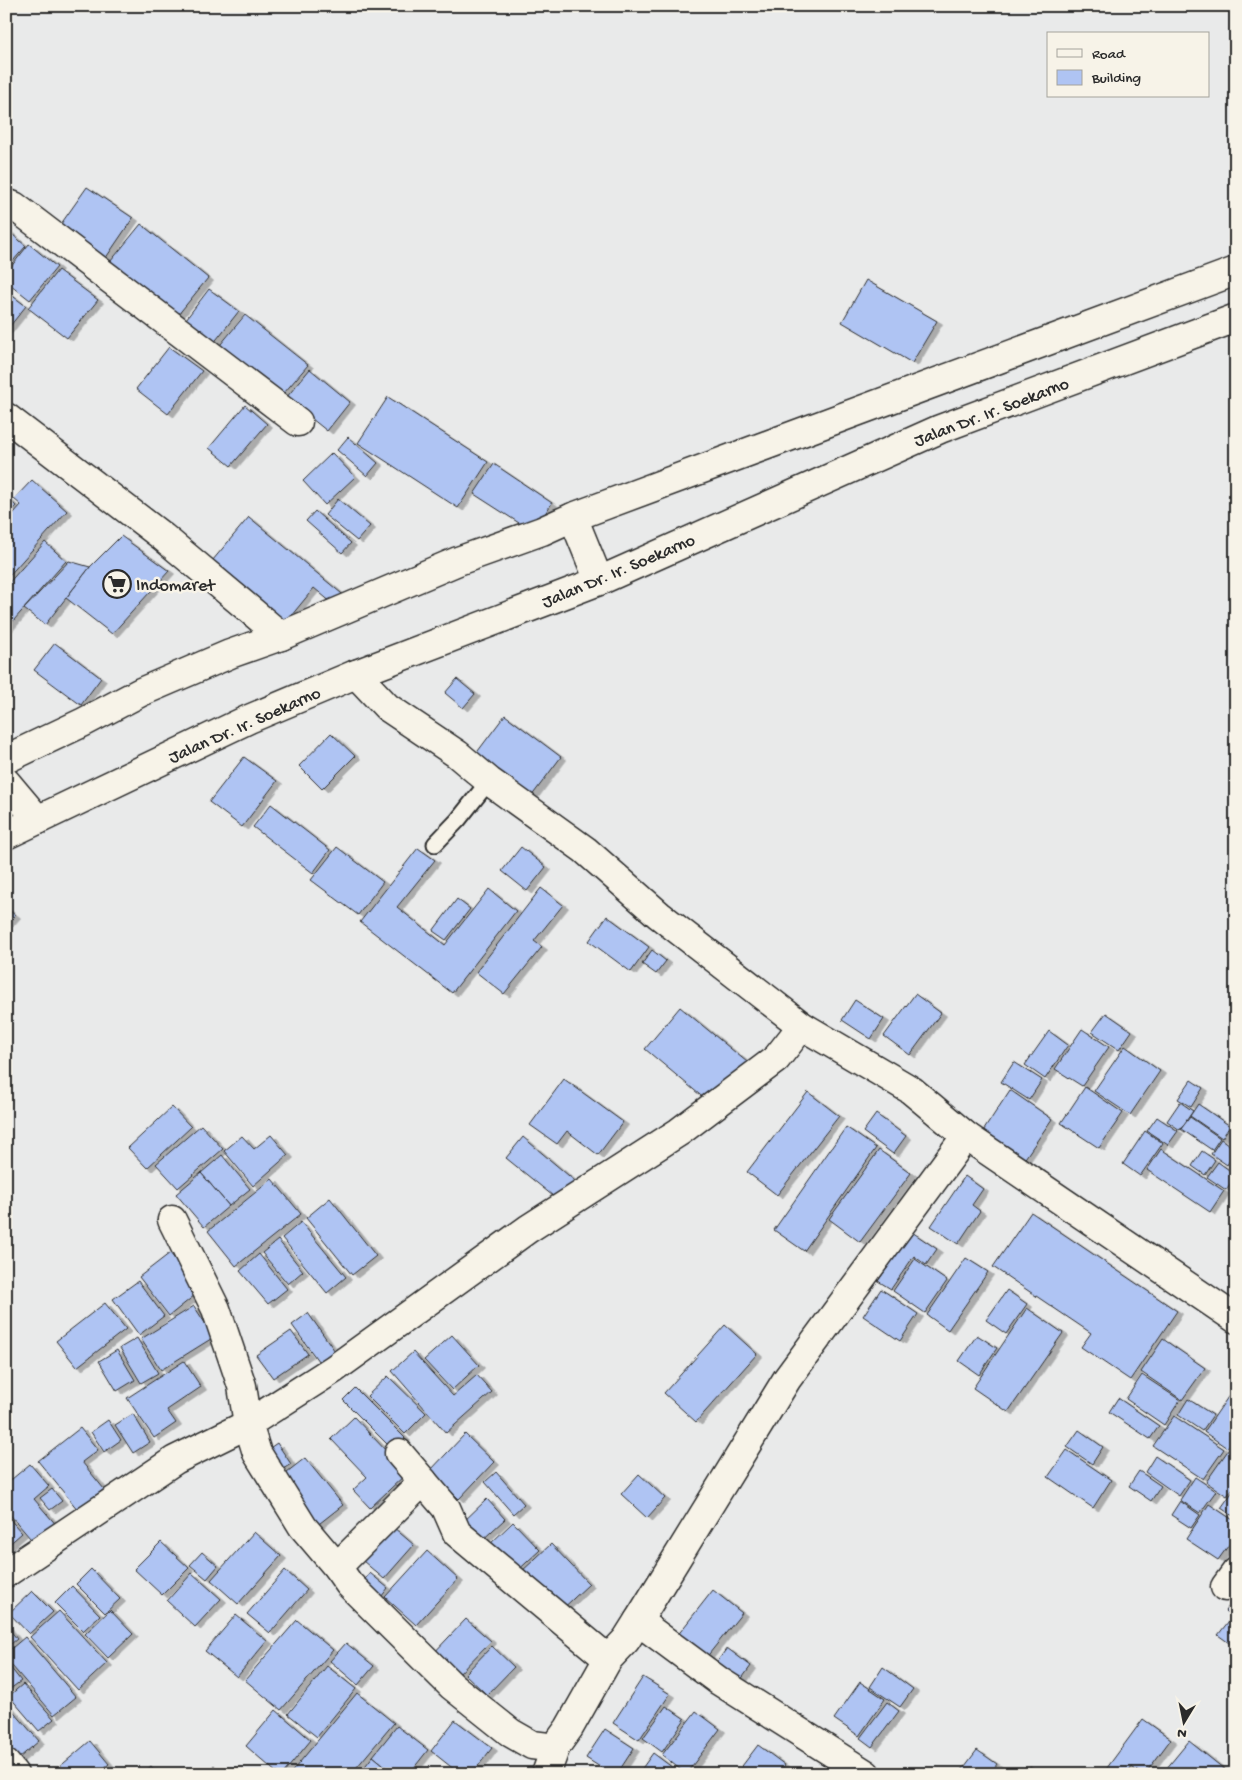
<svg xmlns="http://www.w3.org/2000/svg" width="1242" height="1780" font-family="'Gochi Hand',sans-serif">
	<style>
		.building { fill: #afc4f3; stroke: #2b2b2b; filter: url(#shadow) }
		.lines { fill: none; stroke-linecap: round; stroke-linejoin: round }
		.service-casing { stroke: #2b2b2b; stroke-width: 19 }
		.minor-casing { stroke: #2b2b2b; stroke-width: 31 }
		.secondary-casing { stroke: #2b2b2b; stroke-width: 31 }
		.service { stroke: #f7f3e8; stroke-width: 15 }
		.minor { stroke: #f7f3e8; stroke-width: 28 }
		.secondary { stroke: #f7f3e8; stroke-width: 28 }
		.labels { text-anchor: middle; stroke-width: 5; stroke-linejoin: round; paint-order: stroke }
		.street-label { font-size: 18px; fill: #2b2b2b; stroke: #f7f3e8 }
		.poi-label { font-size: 18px; fill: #2b2b2b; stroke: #f7f3e8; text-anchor: start }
	</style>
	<defs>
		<filter id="shadow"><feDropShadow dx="5.5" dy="3" stdDeviation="0" flood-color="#0004"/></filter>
	</defs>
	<rect width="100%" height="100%" fill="#e9eaea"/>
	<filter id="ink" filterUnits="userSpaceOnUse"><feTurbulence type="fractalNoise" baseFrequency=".02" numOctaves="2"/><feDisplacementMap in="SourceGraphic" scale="10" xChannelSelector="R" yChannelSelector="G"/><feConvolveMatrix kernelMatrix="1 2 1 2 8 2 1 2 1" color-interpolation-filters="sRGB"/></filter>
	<g filter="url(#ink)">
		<g class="building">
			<polygon points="87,187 133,218 103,262 56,231"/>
			<polygon points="141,224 208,278 173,321 106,267"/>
			<polygon points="6,229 26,246 6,269"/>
			<polygon points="29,244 57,267 30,300 6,281 6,273"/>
			<polygon points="58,270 98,300 67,338 28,308"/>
			<polygon points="866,280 937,321 912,363 842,322"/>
			<polygon points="209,289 239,311 209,349 180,327"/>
			<polygon points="6,291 26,306 6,331"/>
			<polygon points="245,315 308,365 278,400 216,350"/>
			<polygon points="169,347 202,371 168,414 136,389"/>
			<polygon points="310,369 350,402 327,431 286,398"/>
			<polygon points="388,397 488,462 458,508 358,443"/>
			<polygon points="245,405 267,424 231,466 209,448"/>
			<polygon points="348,437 378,463 367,476 337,450"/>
			<polygon points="332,453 355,477 325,505 303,481"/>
			<polygon points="494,464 552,503 533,532 474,494"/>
			<polygon points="32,480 67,511 6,579 6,522 21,505 14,499"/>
			<polygon points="6,497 16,506 6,517"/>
			<polygon points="338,499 370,526 357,541 325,515"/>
			<polygon points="315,511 351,543 342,553 306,521"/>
			<polygon points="249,517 347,598 338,608 314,588 282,627 207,567"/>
			<polygon points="121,536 169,571 112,634 66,598 90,567"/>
			<polygon points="45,542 66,561 6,629 6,586"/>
			<polygon points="69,561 90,567 45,625 24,609"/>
			<polygon points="55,643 101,678 81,705 34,670"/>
			<polygon points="457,679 475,694 463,708 445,693"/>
			<polygon points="505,715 561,757 531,797 475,755"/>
			<polygon points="331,733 355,756 322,789 299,766"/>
			<polygon points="244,757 277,781 242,827 209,802"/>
			<polygon points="271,804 330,850 313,873 253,827"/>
			<polygon points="337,847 383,882 358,915 311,880"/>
			<polygon points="521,847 546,867 527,891 502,871"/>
			<polygon points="418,848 435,860 397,907 445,945 489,889 516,911 452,993 360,922"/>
			<polygon points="541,888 563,905 534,941 542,947 504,994 476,972"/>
			<polygon points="457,899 470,909 446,940 433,931"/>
			<polygon points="6,908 15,915 6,925"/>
			<polygon points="607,916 649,947 631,972 589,941"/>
			<polygon points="652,950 666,961 656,974 642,964"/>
			<polygon points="915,994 941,1013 910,1055 884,1036"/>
			<polygon points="855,1000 884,1019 871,1039 842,1020"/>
			<polygon points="680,1007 747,1062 712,1105 645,1049"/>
			<polygon points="1106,1013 1132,1031 1119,1050 1092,1032"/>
			<polygon points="1082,1029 1109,1047 1082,1086 1055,1069"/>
			<polygon points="1049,1031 1068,1045 1045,1079 1025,1065"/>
			<polygon points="1125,1046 1160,1071 1130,1115 1094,1091"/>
			<polygon points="1014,1062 1042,1080 1029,1100 1001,1082"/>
			<polygon points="564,1079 623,1122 598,1155 567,1131 557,1144 530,1125"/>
			<polygon points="1191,1080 1203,1088 1191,1107 1178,1099"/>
			<polygon points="1085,1087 1123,1113 1099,1148 1061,1123"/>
			<polygon points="1010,1090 1052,1119 1017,1170 976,1142"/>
			<polygon points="808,1092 839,1116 777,1195 747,1172"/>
			<polygon points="1180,1102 1193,1111 1180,1130 1167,1121"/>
			<polygon points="1198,1104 1230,1126 1222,1138 1190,1116"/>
			<polygon points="172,1107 191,1127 147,1168 128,1148"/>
			<polygon points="876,1114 906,1136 893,1154 863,1132"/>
			<polygon points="1157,1117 1178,1131 1168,1145 1147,1131"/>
			<polygon points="1190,1117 1220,1138 1212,1150 1181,1129"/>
			<polygon points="201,1125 223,1149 178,1188 156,1164"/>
			<polygon points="846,1127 876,1148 804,1251 774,1230"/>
			<polygon points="1145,1131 1163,1143 1140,1176 1123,1164"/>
			<polygon points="271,1135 288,1155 253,1186 224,1151 242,1136 254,1149"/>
			<polygon points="523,1137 575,1181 558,1200 506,1158"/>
			<polygon points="1221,1139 1236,1150 1227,1165 1211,1154"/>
			<polygon points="1161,1149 1224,1191 1210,1212 1147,1170"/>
			<polygon points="879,1150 911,1173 860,1242 829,1219"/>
			<polygon points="1202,1151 1215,1160 1205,1175 1192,1166"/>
			<polygon points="222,1155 250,1189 229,1206 201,1173"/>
			<polygon points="1218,1162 1236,1175 1226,1190 1207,1177"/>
			<polygon points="201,1173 229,1206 204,1227 176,1194"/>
			<polygon points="965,1176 983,1189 972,1205 980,1211 958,1244 931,1226"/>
			<polygon points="272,1179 301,1214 236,1266 208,1231"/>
			<polygon points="330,1198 376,1256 352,1275 306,1218"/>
			<polygon points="1031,1212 1177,1311 1130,1380 1081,1347 1091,1333 993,1267"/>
			<polygon points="301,1222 346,1277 327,1293 282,1238"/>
			<polygon points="912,1232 937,1249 926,1265 914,1256 891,1289 878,1281"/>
			<polygon points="278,1240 303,1271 288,1284 262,1253"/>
			<polygon points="170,1253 200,1291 169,1316 139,1277"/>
			<polygon points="259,1254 287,1289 268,1304 240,1271"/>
			<polygon points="966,1258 988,1272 948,1330 927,1315"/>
			<polygon points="915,1259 947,1281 925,1313 893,1291"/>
			<polygon points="138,1281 164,1316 139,1335 113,1299"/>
			<polygon points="881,1289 918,1314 900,1341 863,1316"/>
			<polygon points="1007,1290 1027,1304 1006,1334 986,1320"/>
			<polygon points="105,1303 126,1329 77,1367 56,1341"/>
			<polygon points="194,1306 214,1337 161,1370 141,1339"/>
			<polygon points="1027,1308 1063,1333 1008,1412 973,1388"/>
			<polygon points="308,1313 337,1354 321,1365 292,1325"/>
			<polygon points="725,1325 757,1354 696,1422 664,1393"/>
			<polygon points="291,1331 308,1354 273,1378 256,1355"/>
			<polygon points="452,1335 479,1365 452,1390 424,1360"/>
			<polygon points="977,1335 997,1348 979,1375 959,1361"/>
			<polygon points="137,1338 158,1373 141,1383 120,1348"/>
			<polygon points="1163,1339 1205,1368 1182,1400 1141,1372"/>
			<polygon points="117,1350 135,1380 117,1391 99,1361"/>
			<polygon points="413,1352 453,1396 477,1375 492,1392 446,1433 392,1371"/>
			<polygon points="184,1361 201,1387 167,1410 176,1423 154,1438 127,1398"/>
			<polygon points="1142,1375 1180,1400 1164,1425 1126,1399"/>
			<polygon points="388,1376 426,1413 405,1434 367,1396"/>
			<polygon points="355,1388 405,1438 393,1450 343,1400"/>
			<polygon points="1230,1394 1236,1398 1236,1435 1227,1448 1204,1432"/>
			<polygon points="1118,1398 1159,1426 1150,1439 1109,1412"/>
			<polygon points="1188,1399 1213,1415 1202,1431 1178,1415"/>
			<polygon points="133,1414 150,1442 133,1453 115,1425"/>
			<polygon points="1174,1416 1224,1449 1203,1479 1153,1446"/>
			<polygon points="354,1417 407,1473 370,1508 353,1490 367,1477 331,1439"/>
			<polygon points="108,1420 121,1440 104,1452 91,1432"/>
			<polygon points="80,1428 98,1450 82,1462 104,1489 78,1510 38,1461"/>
			<polygon points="1079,1430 1103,1447 1092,1464 1067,1447"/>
			<polygon points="465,1434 494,1462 459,1499 429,1472"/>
			<polygon points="1236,1439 1236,1484 1227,1496 1206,1482"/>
			<polygon points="277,1443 291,1464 275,1474 261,1454"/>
			<polygon points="1067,1450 1111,1480 1093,1508 1048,1477"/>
			<polygon points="1155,1456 1190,1480 1179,1496 1145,1472"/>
			<polygon points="305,1458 343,1505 315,1527 278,1479"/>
			<polygon points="30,1464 49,1486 34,1499 58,1527 36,1545 6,1510 6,1484"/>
			<polygon points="1139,1471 1161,1486 1151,1501 1129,1486"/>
			<polygon points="496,1472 524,1504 513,1514 485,1482"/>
			<polygon points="639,1474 665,1498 647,1518 621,1494"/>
			<polygon points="1195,1477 1216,1491 1200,1513 1180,1500"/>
			<polygon points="1236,1487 1236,1518 1221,1508"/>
			<polygon points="52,1489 62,1501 50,1510 40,1498"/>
			<polygon points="487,1499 505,1519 478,1544 460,1525"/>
			<polygon points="1180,1501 1200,1515 1191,1528 1171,1515"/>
			<polygon points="1209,1504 1236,1522 1236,1535 1218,1560 1186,1539"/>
			<polygon points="6,1515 22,1533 6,1547"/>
			<polygon points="513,1522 540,1550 514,1574 488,1546"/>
			<polygon points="393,1527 414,1545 384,1579 363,1561"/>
			<polygon points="254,1532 281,1556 238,1604 211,1580"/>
			<polygon points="161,1542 189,1568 162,1595 134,1569"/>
			<polygon points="551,1544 589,1584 558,1613 520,1573"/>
			<polygon points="427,1551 458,1579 416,1625 385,1597"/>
			<polygon points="202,1552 218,1566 207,1579 190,1565"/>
			<polygon points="91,1569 120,1599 105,1613 76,1584"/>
			<polygon points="285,1570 307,1590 270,1633 247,1614"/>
			<polygon points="192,1573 221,1599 195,1627 167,1601"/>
			<polygon points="370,1573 388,1588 375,1605 356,1590"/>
			<polygon points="72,1586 100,1615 83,1631 55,1603"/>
			<polygon points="713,1590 742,1613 705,1659 677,1636"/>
			<polygon points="32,1591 53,1612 29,1634 9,1613"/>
			<polygon points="1236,1597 1236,1648 1218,1635 1232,1617 1225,1611"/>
			<polygon points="110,1610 133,1634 108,1658 85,1634"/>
			<polygon points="59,1611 107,1663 78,1690 30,1637"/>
			<polygon points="236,1615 267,1641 237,1677 205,1651"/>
			<polygon points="466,1619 491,1641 454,1679 430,1657"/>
			<polygon points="297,1620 333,1650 281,1710 245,1680"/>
			<polygon points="6,1625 17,1639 6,1648"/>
			<polygon points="25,1637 76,1697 54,1715 6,1659 6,1653"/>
			<polygon points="346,1643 374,1666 358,1685 330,1661"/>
			<polygon points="492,1646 514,1667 487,1695 465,1674"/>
			<polygon points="727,1648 751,1666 735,1688 711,1670"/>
			<polygon points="6,1662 21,1681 10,1689 6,1684"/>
			<polygon points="327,1666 356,1689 317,1737 288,1714"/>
			<polygon points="883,1667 913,1689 900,1707 870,1687"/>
			<polygon points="643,1677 670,1694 639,1740 613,1723"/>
			<polygon points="860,1682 885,1699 859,1736 834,1719"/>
			<polygon points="23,1684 54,1719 39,1731 9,1696"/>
			<polygon points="357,1693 394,1723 351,1774 290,1774"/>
			<polygon points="887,1702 899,1711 872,1747 860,1738"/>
			<polygon points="8,1705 39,1741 12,1764 6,1757 6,1707"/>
			<polygon points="666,1706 685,1719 662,1752 643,1738"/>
			<polygon points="276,1710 311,1740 283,1774 278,1774 246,1746"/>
			<polygon points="696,1711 720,1729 686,1774 662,1755"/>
			<polygon points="1143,1719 1171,1739 1145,1774 1141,1774 1132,1767 1127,1774 1106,1774 1104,1772"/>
			<polygon points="455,1720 492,1748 472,1774 460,1774 431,1751"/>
			<polygon points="397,1726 428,1750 409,1774 395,1774 373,1756"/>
			<polygon points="605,1729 634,1748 617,1774 611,1774 586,1758"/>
			<polygon points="90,1741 109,1764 97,1774 51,1774"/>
			<polygon points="1189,1741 1224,1769 1221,1774 1172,1774 1166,1769"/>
			<polygon points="758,1745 785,1765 778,1774 736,1774"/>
			<polygon points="977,1750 997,1764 990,1774 959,1774"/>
			<polygon points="653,1753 681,1774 638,1774"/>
			<polygon points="373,1756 395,1774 359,1774"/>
			<polygon points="214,1765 222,1774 205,1774"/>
			<polygon points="151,1766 158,1774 142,1774"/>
			<polygon points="1030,1767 1041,1774 1026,1774"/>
		</g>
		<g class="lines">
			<defs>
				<polyline id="service" points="435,844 458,820 489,781"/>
				<g id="minor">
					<polyline points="6,203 14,206 298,422"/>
					<polyline points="6,417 163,537 281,636"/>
					<polyline points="356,674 387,707 457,754 489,781 585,850 659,915 802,1026 911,1090 966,1136 1236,1319"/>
					<polyline points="172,1220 216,1309 242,1386 248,1424 257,1453 303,1527 337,1567 349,1584 452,1686 511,1733 532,1745 548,1747 556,1746 569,1728 608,1659 626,1640 638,1621 719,1681 866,1774"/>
					<polyline points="399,1453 446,1508 457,1533 608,1659"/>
					<polyline points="337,1567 423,1481"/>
					<polyline points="6,1573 175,1460 248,1424 334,1369 528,1229 679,1132 776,1059 802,1026"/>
					<polyline points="1225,1587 1236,1572"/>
					<polyline points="638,1621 787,1379 966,1136"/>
					<polyline points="6,1764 14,1774"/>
					<polyline points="546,1774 556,1746"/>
				</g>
				<g id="secondary">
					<polyline points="573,517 599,581"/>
					<polyline points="6,759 84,722 141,692 230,654 281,636 458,561 542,531 573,517 1236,271"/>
					<polyline points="6,782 38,820"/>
					<polyline points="6,835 249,719 356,674 599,581 940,429 1236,318"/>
				</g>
			</defs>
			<use href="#service" class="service-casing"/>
			<use href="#minor" class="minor-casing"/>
			<use href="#secondary" class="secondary-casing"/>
			<use href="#service" class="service"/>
			<use href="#minor" class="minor"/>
			<use href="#secondary" class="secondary"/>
		</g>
	</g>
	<defs>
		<symbol id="supermarket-ring" viewBox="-11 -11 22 22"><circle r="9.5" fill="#f7f3e8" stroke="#2b2b2b" stroke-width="1.5"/><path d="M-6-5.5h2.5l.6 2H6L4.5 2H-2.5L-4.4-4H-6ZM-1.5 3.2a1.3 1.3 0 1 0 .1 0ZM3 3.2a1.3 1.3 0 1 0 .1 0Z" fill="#2b2b2b"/></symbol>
	</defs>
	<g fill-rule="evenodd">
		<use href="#supermarket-ring" x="101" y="568" width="32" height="32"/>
	</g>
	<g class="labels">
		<g class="street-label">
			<text transform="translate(991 411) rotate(-21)" y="6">Jalan Dr. Ir. Soekarno</text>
			<text transform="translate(618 570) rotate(-23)" y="6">Jalan Dr. Ir. Soekarno</text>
			<text transform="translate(244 724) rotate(-24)" y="6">Jalan Dr. Ir. Soekarno</text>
		</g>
		<g class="poi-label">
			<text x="136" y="590">Indomaret</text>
		</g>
	</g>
	<rect width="1242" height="1780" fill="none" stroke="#f7f3e8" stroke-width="25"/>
	<rect x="12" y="12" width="1217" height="1755" fill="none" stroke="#2b2b2b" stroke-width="2" filter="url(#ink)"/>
	<rect x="1047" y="32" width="162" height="65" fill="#f7f3e8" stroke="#a5a39c"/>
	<rect x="1057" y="49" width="25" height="8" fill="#f7f3e8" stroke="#a5a39c"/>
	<text x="1092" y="58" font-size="15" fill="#2b2b2b">Road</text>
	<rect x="1057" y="70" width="25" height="15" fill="#afc4f3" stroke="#a5a39c"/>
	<text x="1092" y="82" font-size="15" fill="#2b2b2b">Building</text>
	<g transform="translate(1184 1722) rotate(190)" stroke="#f7f3e8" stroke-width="4" paint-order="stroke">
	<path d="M0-4L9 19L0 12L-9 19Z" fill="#2b2b2b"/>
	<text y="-8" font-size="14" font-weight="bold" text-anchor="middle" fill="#2b2b2b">N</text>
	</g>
</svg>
